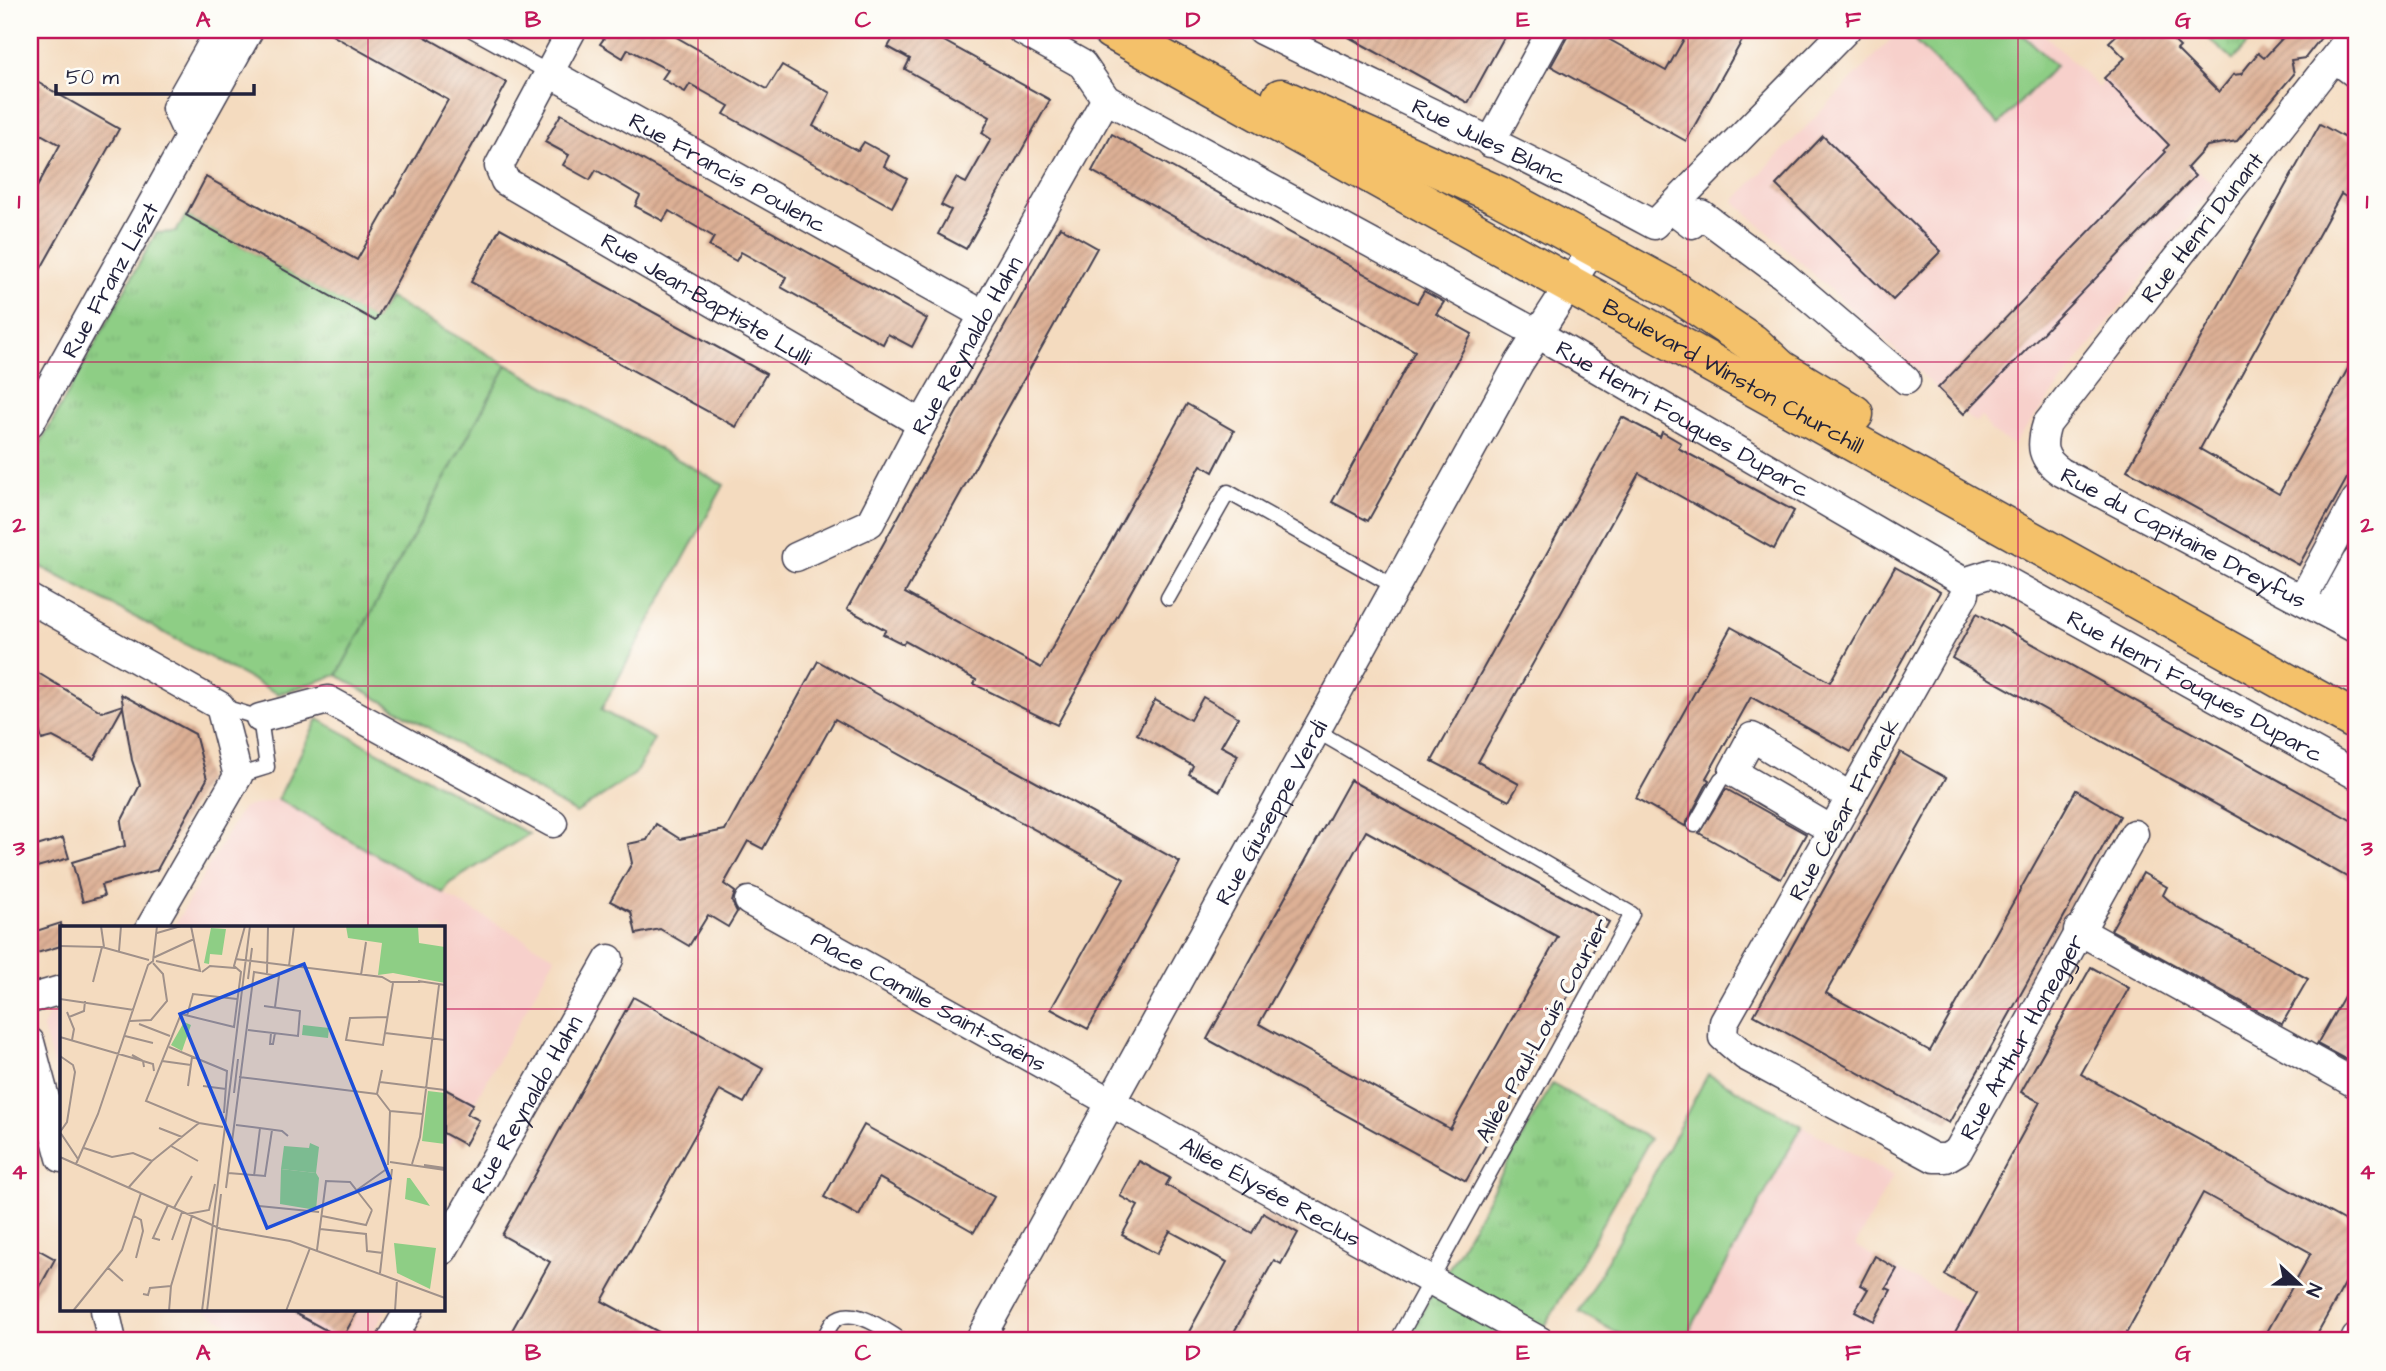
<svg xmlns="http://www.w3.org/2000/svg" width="2386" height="1371" font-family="'Architects Daughter',sans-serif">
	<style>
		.built { fill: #f7d0cb }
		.green { fill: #8ece85; stroke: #587860; stroke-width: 2 }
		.park { fill: url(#park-tufts); stroke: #587860; stroke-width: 2 }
		.building { fill: url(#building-hatch); fill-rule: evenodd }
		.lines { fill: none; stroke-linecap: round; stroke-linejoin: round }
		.lane-casing { stroke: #423e4f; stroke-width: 17 }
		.street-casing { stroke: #423e4f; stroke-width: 31 }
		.primary-casing { stroke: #423e4f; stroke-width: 41 }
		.lane { stroke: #fff; stroke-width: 14 }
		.street { stroke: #fff; stroke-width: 28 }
		.primary { stroke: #f4c16a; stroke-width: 38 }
		.grid { fill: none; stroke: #c2185b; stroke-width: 2; stroke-opacity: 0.55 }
		.labels { text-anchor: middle; stroke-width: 7; stroke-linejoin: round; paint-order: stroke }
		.street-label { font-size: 23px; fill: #22223b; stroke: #fdfcf7 }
		.inset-road { fill: none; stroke: #a0918a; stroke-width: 2 }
		.view { fill: #1d4ed8; fill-opacity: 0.15; stroke: #1d4ed8; stroke-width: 3.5 }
		.inset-edge { fill: none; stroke: #22223b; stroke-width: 3.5 }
		.neatline { fill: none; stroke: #c2185b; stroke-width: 2.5 }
		.grid-label { font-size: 23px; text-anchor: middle; font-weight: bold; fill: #c2185b }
	</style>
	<defs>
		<pattern id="park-tufts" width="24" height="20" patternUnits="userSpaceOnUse" patternTransform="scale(1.75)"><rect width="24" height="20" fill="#8ece85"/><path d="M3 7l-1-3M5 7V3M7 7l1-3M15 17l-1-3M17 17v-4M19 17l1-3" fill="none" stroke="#7ab174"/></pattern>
		<pattern id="building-hatch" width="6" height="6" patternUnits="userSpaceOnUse" patternTransform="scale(1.75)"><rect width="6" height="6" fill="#ddb095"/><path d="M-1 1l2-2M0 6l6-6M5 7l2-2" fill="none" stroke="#bd9781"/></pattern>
	</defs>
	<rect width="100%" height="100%" fill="#fdfcf7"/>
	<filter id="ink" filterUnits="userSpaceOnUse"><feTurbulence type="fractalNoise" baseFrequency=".0143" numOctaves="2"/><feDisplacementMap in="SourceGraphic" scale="14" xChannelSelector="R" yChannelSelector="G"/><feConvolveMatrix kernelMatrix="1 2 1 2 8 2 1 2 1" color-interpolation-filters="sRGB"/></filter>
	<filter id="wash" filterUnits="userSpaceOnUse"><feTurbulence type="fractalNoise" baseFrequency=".00686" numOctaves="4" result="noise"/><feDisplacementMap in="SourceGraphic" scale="28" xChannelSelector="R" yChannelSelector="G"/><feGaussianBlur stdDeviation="1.57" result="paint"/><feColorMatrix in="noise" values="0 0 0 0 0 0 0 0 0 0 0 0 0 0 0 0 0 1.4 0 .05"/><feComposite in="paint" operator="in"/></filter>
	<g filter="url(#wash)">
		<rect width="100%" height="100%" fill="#f4dbbf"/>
		<g class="built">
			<polygon points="1900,30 2040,30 2099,88 2104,78 2160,137 2215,185 2013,445 1991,431 1982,417 1976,422 1967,416 1734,201"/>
			<polygon points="278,799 555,957 468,1114 479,1120 465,1145 452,1139 443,1157 443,928 173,928 242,808"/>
			<polygon points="61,1011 61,1092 43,1028 49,1014"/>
			<polygon points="1802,1126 1893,1175 1855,1246 2030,1341 1684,1341"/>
			<polygon points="202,1310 386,1310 369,1341 259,1341"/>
		</g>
		<g class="green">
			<polygon points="1926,30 2018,30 2055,66 1999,124 1915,42"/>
			<polygon points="507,365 724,485 601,710 654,739 635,774 576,813 337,675"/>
			<polygon points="318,719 327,724 529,834 450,883 443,893 278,799"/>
			<polygon points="1708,1074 1802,1126 1684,1341 1632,1341 1579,1312"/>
		</g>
		<g class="park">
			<polygon points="2199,30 2260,30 2233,60"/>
			<polygon points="186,215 375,320 389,298 507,365 337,675 278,694 30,561 30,462 156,233 176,232"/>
			<polygon points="1552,1084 1650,1139 1543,1330 1445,1275"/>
			<polygon points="1432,1294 1516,1341 1406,1341"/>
		</g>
		<g id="blocks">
			<g class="building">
				<polygon points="323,30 413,30 507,83 375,321 186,215 206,177 357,260 448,100"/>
				<polygon points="592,30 664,30 767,89 782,65 830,93 813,126 858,151 864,142 889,156 884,166 907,179 892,207 724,114 729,106 690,84 685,92 662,79 668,70 628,49 623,58 600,44 605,37"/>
				<polygon points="898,30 924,30 1050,100 966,249 938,234 951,210 941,205 956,178 966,183 991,139 982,133 990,117 905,69 910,59 888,47"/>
				<polygon points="1336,30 1508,30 1468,103"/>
				<polygon points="1571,30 1592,30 1666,71 1689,30 1748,30 1686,141 1551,66"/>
				<polygon points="2122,30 2162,30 2180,47 2177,50 2219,92 2233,75 2241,74 2258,53 2264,58 2290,30 2327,30 2305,58 2291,60 2294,74 2237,141 2207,146 2187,168 2195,176 1964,414 1938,388 2166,152 2164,150 2169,145 2104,78 2125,58 2109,42"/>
				<polygon points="30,78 119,129 30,288 30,200 60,145 30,128"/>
				<polygon points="561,114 927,319 912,347 888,334 883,344 781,287 786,277 741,252 736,261 709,246 714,237 669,211 663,221 635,206 640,196 596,170 590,180 563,165 569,155 545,142"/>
				<polygon points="2320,124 2356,144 2356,203 2341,194 2200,449 2279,494 2356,354 2356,462 2299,565 2127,470"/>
				<polygon points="1112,134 1417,303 1424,291 1444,302 1436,314 1472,334 1368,521 1332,502 1415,351 1092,171"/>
				<polygon points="1823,136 1941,251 1893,300 1776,185"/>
				<polygon points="1060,227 1097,248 905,593 1041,668 1187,404 1234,431 1213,472 1201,465 1057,725 974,684 976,680 905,641 903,644 883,634 886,630 847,609"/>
				<polygon points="500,228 766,374 736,427 471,282"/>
				<polygon points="1622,417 1660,437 1662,432 1681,443 1678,448 1794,511 1774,549 1639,473 1478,762 1519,784 1509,801 1432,761"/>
				<polygon points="1895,567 1940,592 1851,752 1751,697 1706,778 1709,780 1685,826 1636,798 1731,627 1830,682"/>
				<polygon points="1977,613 2356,823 2356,882 1952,658"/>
				<polygon points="818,661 1180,862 1088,1029 1051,1009 1124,879 835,719 763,849 748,841 724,884 735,892 732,902 737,912 728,927 708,915 689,946 660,929 636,934 631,912 610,901 632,863 628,844 647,840 656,824 680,839 725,830"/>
				<polygon points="30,668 102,712 123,705 121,694 195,734 207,779 157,870 101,885 104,896 83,902 72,862 125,846 121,822 140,785 132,760 123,707 94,759 53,737 42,740 39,730 30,724"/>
				<polygon points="1203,697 1238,717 1221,746 1238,755 1220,791 1189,774 1193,766 1137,734 1155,700 1190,720"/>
				<polygon points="1900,752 1946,778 1826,993 1930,1051 2076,790 2120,816 1949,1123 1754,1015"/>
				<path d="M1350 780 1609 922 1466 1181 1207 1039ZM1366 831 1558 937 1450 1129 1259 1024Z"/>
				<polygon points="1726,789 1806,834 1781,879 1699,833"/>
				<polygon points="63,838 69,858 30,869 30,848"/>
				<polygon points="2143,873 2167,887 2163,895 2177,907 2308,979 2282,1024 2111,930"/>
				<polygon points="61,923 61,946 30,955 30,933"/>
				<polygon points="2091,967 2129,988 2081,1074 2356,1227 2356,1264 2313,1341 2262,1341 2311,1253 2203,1193 2122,1341 1950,1341 1977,1293 1945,1275 2040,1102 2021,1092"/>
				<polygon points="2356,975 2356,1065 2317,1044"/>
				<polygon points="633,997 763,1069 744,1103 720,1090 602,1301 675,1341 506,1341 550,1262 502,1235"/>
				<polygon points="443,1088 473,1104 467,1114 479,1120 465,1145 443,1133"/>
				<polygon points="864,1125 994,1197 974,1232 879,1178 859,1216 824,1197"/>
				<polygon points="1139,1161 1170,1178 1166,1185 1252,1233 1263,1213 1298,1233 1281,1264 1274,1260 1229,1341 1184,1341 1227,1262 1170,1231 1157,1254 1122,1235 1138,1206 1120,1196"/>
				<polygon points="30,1245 55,1259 30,1305"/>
				<polygon points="1875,1256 1897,1269 1886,1288 1891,1290 1874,1321 1855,1311 1868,1289 1860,1285"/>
				<polygon points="289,1310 358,1310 342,1339"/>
			</g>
		</g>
	</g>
	<g filter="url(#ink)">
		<use href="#blocks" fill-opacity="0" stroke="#423e4f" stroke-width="2"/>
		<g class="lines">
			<defs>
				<g id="lane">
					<polyline points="472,30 548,72"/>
					<polyline points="1168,598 1228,492 1394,586"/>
					<polyline points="220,706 260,718 267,767 238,776"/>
					<polyline points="1315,730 1632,914 1397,1341"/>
					<polyline points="1695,825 1721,779 1733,772"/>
					<path d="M822 1341C825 1336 829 1327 833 1322 852 1303 886 1331 903 1341"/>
				</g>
				<g id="street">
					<path id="s1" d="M572 30 499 166 505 181 922 424"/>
					<path id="s2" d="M1021 30 1082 64 1106 99 1538 334 1964 582"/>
					<path id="s3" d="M1261 30C1392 95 1525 155 1654 225L1846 30"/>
					<path id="s4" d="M2356 30 2047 424C2040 446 2041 458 2061 472L2356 629"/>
					<polyline points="2336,59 2356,74"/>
					<path id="s5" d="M548 72 984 315"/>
					<polyline points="189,136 176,108 220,30"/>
					<polyline points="1490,143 1552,30"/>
					<polyline points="1671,208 1692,224 1701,214 1783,275 1906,380"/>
					<path id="s6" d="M30 423 249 30"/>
					<path id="s7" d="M796 557 870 523 922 424 1106 99"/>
					<path id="s8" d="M1964 582 1965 594 1724 1022 1723 1037 1745 1056 1934 1158H1946L1958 1151 2134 834"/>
					<path id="s9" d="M1964 582 1992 573 2356 775"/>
					<polyline points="2303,598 2356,500"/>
					<polyline points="30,599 220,706 238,776 150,928"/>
					<polyline points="2328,613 2356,562"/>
					<polyline points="260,718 328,700 553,823"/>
					<polyline points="1832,830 1733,772 1752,737 1851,797"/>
					<path id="s10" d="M749 901 1540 1341"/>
					<polyline points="2078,930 2356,1084"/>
					<polyline points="30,999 61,990"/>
					<polyline points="30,1042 61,1158"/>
					<path id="s11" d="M443 1250 609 959"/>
					<polyline points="105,1310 112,1341"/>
					<polyline points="391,1341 409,1310"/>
					<path id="s12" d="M979 1341 1519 363 1594 247"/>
					<polyline points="2355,1341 2356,1338"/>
				</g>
				<g id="primary">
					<path id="s13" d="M1111 30 2356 721"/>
					<polyline points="1281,98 1498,195 1594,247 1675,291 1752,343 1780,369 1854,414"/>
				</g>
			</defs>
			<use href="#lane" class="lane-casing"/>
			<use href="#street" class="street-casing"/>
			<use href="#primary" class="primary-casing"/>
			<use href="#lane" class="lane"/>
			<use href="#street" class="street"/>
			<use href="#primary" class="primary"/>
		</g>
	</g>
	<path class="grid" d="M368 30V928M698 30V1341M1028 30V1341M1358 30V1341M1688 30V1341M2018 30V1341M30 362H2356M30 686H2356M30 1009H61M443 1009H2356M368 1310V1341"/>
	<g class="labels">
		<g class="street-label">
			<text dy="8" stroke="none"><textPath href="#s3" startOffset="254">Rue Jules Blanc</textPath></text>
			<text dy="8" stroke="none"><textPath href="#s5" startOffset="206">Rue Francis Poulenc</textPath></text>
			<text transform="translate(2202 227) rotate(-52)" y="8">Rue Henri Dunant</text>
			<text dy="8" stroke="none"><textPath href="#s6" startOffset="164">Rue Franz Liszt</textPath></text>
			<text dy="8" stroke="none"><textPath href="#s1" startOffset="404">Rue Jean-Baptiste Lulli</textPath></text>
			<text dy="8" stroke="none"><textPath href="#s7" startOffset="284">Rue Reynaldo Hahn</textPath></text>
			<text dy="8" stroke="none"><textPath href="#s13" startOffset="712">Boulevard Winston Churchill</textPath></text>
			<text dy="8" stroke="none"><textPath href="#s2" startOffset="772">Rue Henri Fouques Duparc</textPath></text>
			<text dy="8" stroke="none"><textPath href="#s4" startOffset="695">Rue du Capitaine Dreyfus</textPath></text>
			<text dy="8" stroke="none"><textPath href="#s9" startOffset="262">Rue Henri Fouques Duparc</textPath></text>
			<text transform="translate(1844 809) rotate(-61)" y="8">Rue César Franck</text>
			<text dy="8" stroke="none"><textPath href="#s12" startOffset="604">Rue Giuseppe Verdi</textPath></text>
			<text dy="8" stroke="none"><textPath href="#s10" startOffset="206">Place Camille Saint-Saëns</textPath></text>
			<text transform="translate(1542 1030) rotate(-61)" y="8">Allée Paul-Louis Courier</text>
			<text dy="8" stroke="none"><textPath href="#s8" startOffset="919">Rue Arthur Honegger</textPath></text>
			<text dy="8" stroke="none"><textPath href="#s11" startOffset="168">Rue Reynaldo Hahn</textPath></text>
			<text dy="8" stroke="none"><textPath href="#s10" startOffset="597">Allée Élysée Reclus</textPath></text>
		</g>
	</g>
	<g transform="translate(60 926)">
		<rect width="385" height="385" fill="#f4dbbf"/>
		<path d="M243 99 269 102 268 112 242 109ZM250 217 259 221 256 247 221 243 224 220 249 222ZM334 317 376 322 370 363 337 347Z" fill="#8ece85"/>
		<path d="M286 0H358L359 17 385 21V57L333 47 318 49 322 17 288 12ZM151 2 166 3 162 29 150 28 149 38 144 37ZM124 96 131 99 122 125 111 119ZM368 165 385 167V218L362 215ZM221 243 256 247 259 252 256 284 220 278ZM347 252H350L370 280 345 273Z" fill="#8ece85"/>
		<path class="inset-road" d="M41 0 44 21M97 7 121 0M0 20 42 21 89 34M59 25 61 0M93 32 134 13M175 33 322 51 331 56H360M96 35 140 45 131 0M229 40 234 0M142 46 150 40 175 42M207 47 208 0M301 49 306 16M188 53 192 22M358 55 385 59M33 56 42 21M0 73 74 84M7 86 14 103 12 114M127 90 133 68 177 73M9 91 24 85 25 75M327 91 290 92 286 114 323 119 333 57M70 95 91 94 107 75 103 48 93 37M79 98 110 110M188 104 238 110 240 85 204 80M211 107 210 118H213L215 107M325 107 385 114M65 110 93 117M0 111 83 135 72 129M109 121 167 145 164 187M0 130 13 139 15 146 7 196 0 206M102 135 131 139M84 141 83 135 93 138 94 145M179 151 317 168M320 156 385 164M128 160 132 131M143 160 166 163M174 167 178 133M317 168 330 185 328 239M317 168 322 144M330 185 363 188M176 199 222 205 228 210M163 201 139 197 86 175 121 88 174 101 181 46 174 40 185 0M99 202 122 211M0 206 18 233M111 220 138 235M24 222 52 231 73 227 92 235M0 231 161 303 230 315 385 372M330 236 385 244M16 238 38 188 88 39 93 35 97 0M352 238 360 211 379 59M364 239 385 242M168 247 205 250 212 204M194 250 200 202M69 261 92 235 139 197M166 262 194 46 219 50 215 81M297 264 328 242M199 280 259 286M114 282 132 250M127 288 149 284 155 258M74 290 81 294 83 305 76 332M262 290 306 299 312 284M260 303 306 308 307 325 323 327M100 314 93 312 108 279M112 314 122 286M257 324 266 255 290 256 312 284M47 341 63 355M320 347 332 243M83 368 88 369 90 362 111 360M13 385 62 324 81 267M109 385 111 360 132 290M142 385 190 0M147 385 161 268M226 385 250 322M335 385 337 354"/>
		<path class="view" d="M244 38 330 252 207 302 120 88Z"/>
		<rect width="385" height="385" class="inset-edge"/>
	</g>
	<rect width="2386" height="1371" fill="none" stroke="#fdfcf7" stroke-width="77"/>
	<g transform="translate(2299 1284) rotate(112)" stroke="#fdfcf7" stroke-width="5" paint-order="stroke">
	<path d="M0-5L12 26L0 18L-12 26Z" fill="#22223b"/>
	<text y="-10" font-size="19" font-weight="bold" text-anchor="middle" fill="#22223b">N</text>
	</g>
	<path d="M56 84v10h198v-10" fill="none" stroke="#22223b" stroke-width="3.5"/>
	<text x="66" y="84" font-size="21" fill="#22223b" stroke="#fdfcf7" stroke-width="5" paint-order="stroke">50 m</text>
	<rect x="38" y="38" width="2310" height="1294" class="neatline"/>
	<g class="grid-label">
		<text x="203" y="27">A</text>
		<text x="533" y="27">B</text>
		<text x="863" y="27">C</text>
		<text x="1193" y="27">D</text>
		<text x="1523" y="27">E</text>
		<text x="1853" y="27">F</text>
		<text x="2183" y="27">G</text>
		<text x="19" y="208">1</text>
		<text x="2367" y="208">1</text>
		<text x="19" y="532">2</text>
		<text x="2367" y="532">2</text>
		<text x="19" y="855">3</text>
		<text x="2367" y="855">3</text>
		<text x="19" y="1179">4</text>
		<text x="2367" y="1179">4</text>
		<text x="203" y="1360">A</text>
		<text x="533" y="1360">B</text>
		<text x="863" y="1360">C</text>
		<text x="1193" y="1360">D</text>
		<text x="1523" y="1360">E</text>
		<text x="1853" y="1360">F</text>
		<text x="2183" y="1360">G</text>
	</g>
</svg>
